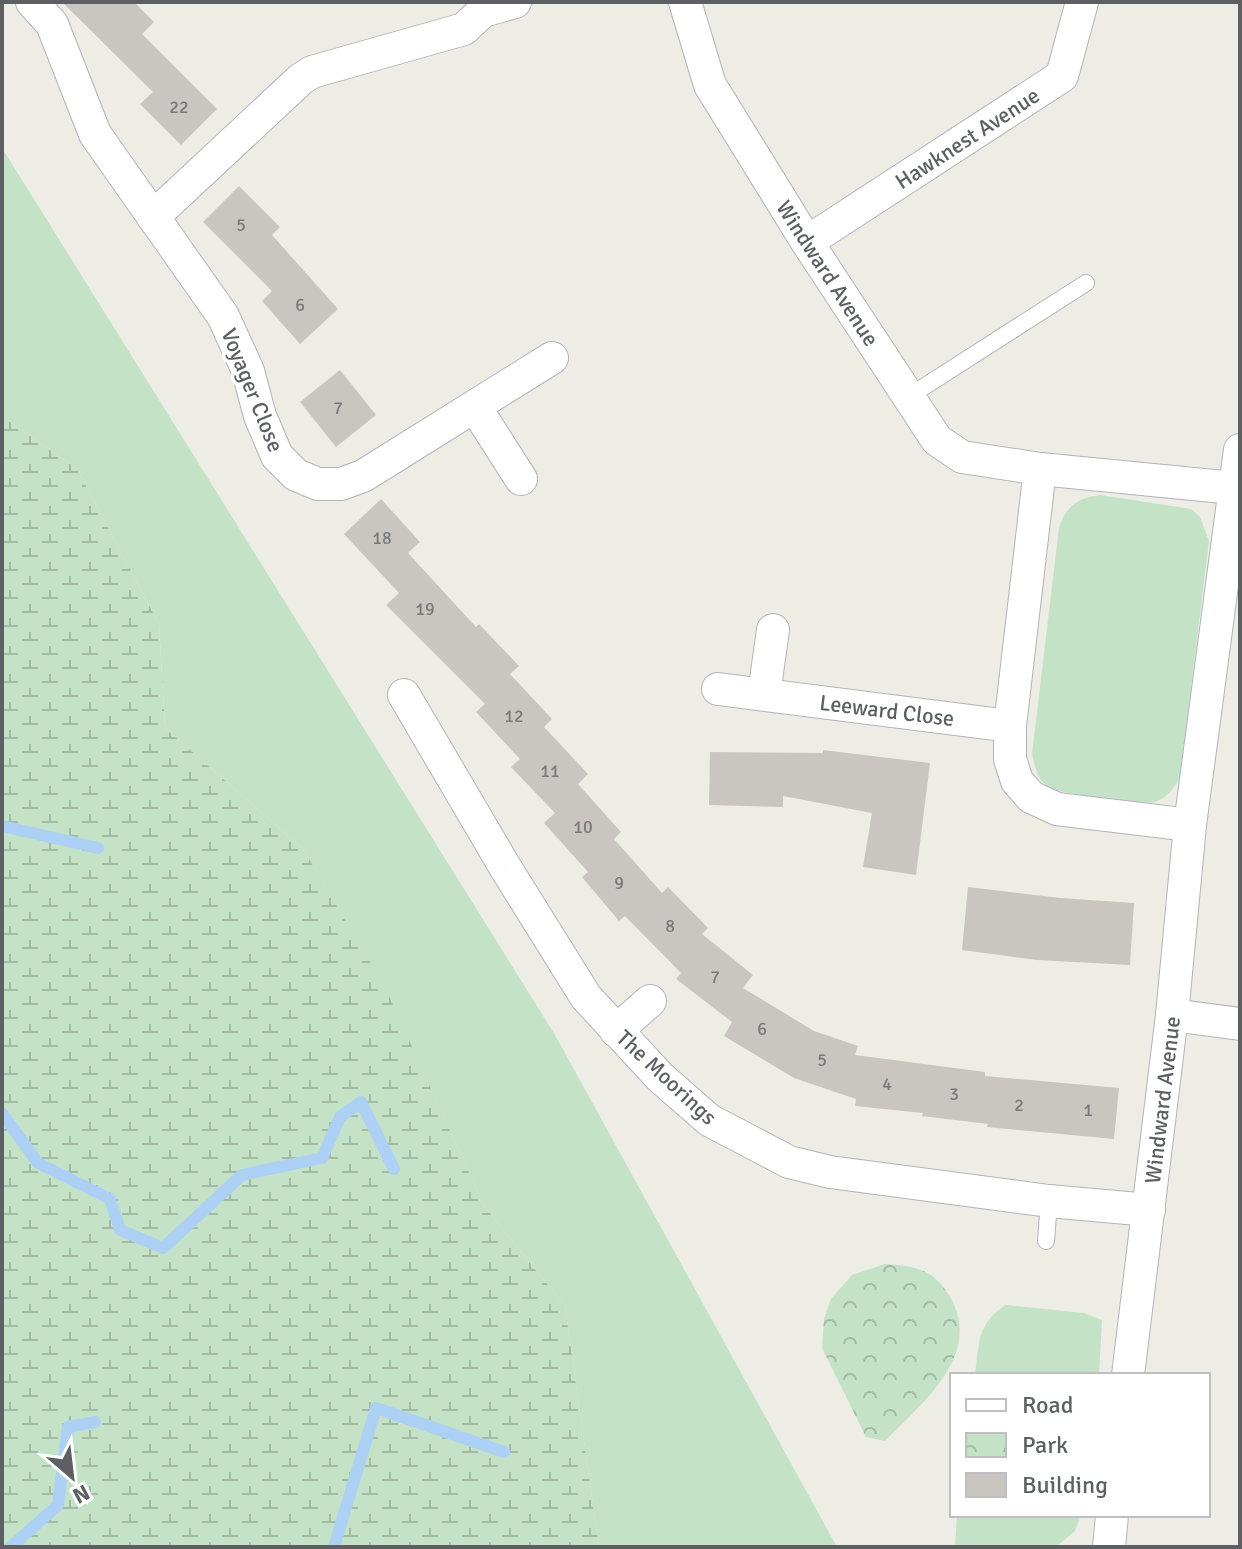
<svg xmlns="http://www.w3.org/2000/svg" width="1242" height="1549" font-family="Signika,sans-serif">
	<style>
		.grass { fill: #c4e2c6 }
		.wetland { fill: url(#wetland-marsh) }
		.park { fill: url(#park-crowns) }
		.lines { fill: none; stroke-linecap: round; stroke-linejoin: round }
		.stream { stroke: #add1f5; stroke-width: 12 }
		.building { fill: #c9c6c1 }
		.lane-casing { stroke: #b2b4b8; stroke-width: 18 }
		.street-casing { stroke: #b2b4b8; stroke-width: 34 }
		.lane { stroke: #fff; stroke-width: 16 }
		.street { stroke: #fff; stroke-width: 32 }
		.labels { text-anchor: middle; stroke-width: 7; stroke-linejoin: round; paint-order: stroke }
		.number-label { font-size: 18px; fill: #78797a }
		.street-label { font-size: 22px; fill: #5d5f63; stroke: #fff }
	</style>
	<defs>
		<pattern id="wetland-marsh" width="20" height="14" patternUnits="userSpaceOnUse" patternTransform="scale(2)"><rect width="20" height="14" fill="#c4e2c6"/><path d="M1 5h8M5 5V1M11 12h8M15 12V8" fill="none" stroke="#a2baa4"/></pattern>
		<pattern id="park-crowns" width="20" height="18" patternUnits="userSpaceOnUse" patternTransform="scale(2)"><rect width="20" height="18" fill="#c4e2c6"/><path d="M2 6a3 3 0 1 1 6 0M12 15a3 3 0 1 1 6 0" fill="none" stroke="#a2baa4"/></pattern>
	</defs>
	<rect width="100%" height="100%" fill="#edece5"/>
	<g class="grass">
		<polygon points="2,148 555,1035 837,1547 599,1547 565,1306 484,1206 385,988 303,849 165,728 159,624 77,469 2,416"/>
		<path d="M1100 495 1191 509 1200 517 1209 541 1180 777C1174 788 1168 798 1154 802 1141 805 1060 794 1048 787 1037 779 1035 766 1032 754L1059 528C1065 507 1079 497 1100 495Z"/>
		<path d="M1006 1305 1084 1313 1102 1320 1099 1375H975C979 1345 977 1322 1006 1305Z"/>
		<polygon points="957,1515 1081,1515 1075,1531 1056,1547 955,1547"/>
	</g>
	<polygon class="wetland" points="2,416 77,469 159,624 165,728 303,849 385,987 484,1206 565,1306 599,1547 2,1547"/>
	<path class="park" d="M885 1264C914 1266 932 1268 949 1295 985 1354 922 1403 885 1441L866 1437 822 1348 824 1319 831 1299 852 1275Z"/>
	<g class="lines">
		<g class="stream">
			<polyline points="2,826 98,848"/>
			<polyline points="2,1113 38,1163 110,1199 120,1230 163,1248 242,1175 322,1158 340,1117 361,1102 394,1169"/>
			<polyline points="11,1547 58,1505 68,1427 95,1422"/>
			<polyline points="334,1547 376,1408 504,1452"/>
		</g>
	</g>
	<g class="building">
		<polygon points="62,2 134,2 154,22 142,34 217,109 181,145 140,104 153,92"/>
		<polygon points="239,186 280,227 272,235 338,309 300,344 262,301 272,291 203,222"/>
		<polygon points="340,370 376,415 336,447 300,402"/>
		<polygon points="381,499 420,542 408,553 476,627 479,624 519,666 510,674 552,719 544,727 588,774 578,784 621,832 614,839 662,893 668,887 708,928 702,934 753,975 743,988 814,1031 858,1046 855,1055 985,1072 985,1076 1119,1088 1114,1139 987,1127 988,1124 922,1116 923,1113 855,1106 856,1099 794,1078 724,1036 732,1022 676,979 681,973 625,916 619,921 582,877 588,872 544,823 555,813 511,767 520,759 476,712 485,704 386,605 399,593 344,534"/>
		<polygon points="823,750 930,763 916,875 863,867 872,813 783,796 783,807 709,805 710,752 823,753"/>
		<polygon points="968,887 1060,898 1134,903 1130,965 1037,960 962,950"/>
	</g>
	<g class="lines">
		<defs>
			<g id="lane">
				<polyline points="908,397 1086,283"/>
				<polyline points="1046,1241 1049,1201"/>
			</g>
			<g id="street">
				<polyline points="32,2 52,24 95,134 223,316 248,371 260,416 277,456 296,475 318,484 341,484 363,476 552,358"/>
				<polyline points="685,2 710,85 807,242 937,440 962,457 1040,469 1234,488"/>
				<polyline points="153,217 301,79 312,72 464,29 483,11 515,2"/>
				<polyline points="807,242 1062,76 1082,2"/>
				<polyline points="475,407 521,479"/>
				<polyline points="1040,469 1010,726 1010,759 1017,781 1031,797 1057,809 1190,825"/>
				<polyline points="718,689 1010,726"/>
				<polyline points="764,694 773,630"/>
				<polyline points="404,695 505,867 586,997 660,1077 709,1120 789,1162 830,1172 1049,1201 1149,1210"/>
				<polyline points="1172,1015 1240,1024"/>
				<polyline points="616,1031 650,1001"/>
				<polyline points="1128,1375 1172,1015 1190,825 1240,450"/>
				<polyline points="1109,1547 1112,1515"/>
			</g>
		</defs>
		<use href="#lane" class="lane-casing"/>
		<use href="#street" class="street-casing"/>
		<use href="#lane" class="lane"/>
		<use href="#street" class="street"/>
	</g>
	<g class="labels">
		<g class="number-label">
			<text x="179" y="113">22</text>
			<text x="241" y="231">5</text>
			<text x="300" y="311">6</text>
			<text x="338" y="414">7</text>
			<text x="382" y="544">18</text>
			<text x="425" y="615">19</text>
			<text x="514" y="722">12</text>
			<text x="550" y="777">11</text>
			<text x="583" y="833">10</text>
			<text x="619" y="889">9</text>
			<text x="670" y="932">8</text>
			<text x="715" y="983">7</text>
			<text x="762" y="1035">6</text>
			<text x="822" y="1066">5</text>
			<text x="887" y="1090">4</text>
			<text x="954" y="1100">3</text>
			<text x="1019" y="1111">2</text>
			<text x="1088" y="1116">1</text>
		</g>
		<g class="street-label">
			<text transform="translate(967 138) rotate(-33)" y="8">Hawknest Avenue</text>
			<text transform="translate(828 273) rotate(57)" y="8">Windward Avenue</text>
			<text transform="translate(253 390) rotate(68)" y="8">Voyager Close</text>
			<text transform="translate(887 710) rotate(7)" y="8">Leeward Close</text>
			<text transform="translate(667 1077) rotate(43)" y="8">The Moorings</text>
			<text transform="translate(1162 1100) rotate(-83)" y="8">Windward Avenue</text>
		</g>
	</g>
	<rect width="1242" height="1549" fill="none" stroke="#5d5f63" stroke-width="8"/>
	<rect x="950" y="1373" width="260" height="144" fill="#ffffff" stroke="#bebfc1" stroke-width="2"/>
	<rect x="966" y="1399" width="40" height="12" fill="#ffffff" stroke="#bebfc1" stroke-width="2"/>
	<text x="1022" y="1413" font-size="24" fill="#5d5f63">Road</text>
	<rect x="966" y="1433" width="40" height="24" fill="url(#park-crowns)" stroke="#bebfc1" stroke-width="2"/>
	<text x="1022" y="1453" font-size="24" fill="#5d5f63">Park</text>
	<rect x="966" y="1473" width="40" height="24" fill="#c9c6c1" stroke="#bebfc1" stroke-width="2"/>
	<text x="1022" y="1493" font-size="24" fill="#5d5f63">Building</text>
	<g transform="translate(72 1477) rotate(152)" stroke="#ffffff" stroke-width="6" paint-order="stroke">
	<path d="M0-6L14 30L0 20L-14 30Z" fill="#5d5f63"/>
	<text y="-12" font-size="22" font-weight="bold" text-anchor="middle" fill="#5d5f63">N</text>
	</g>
</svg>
